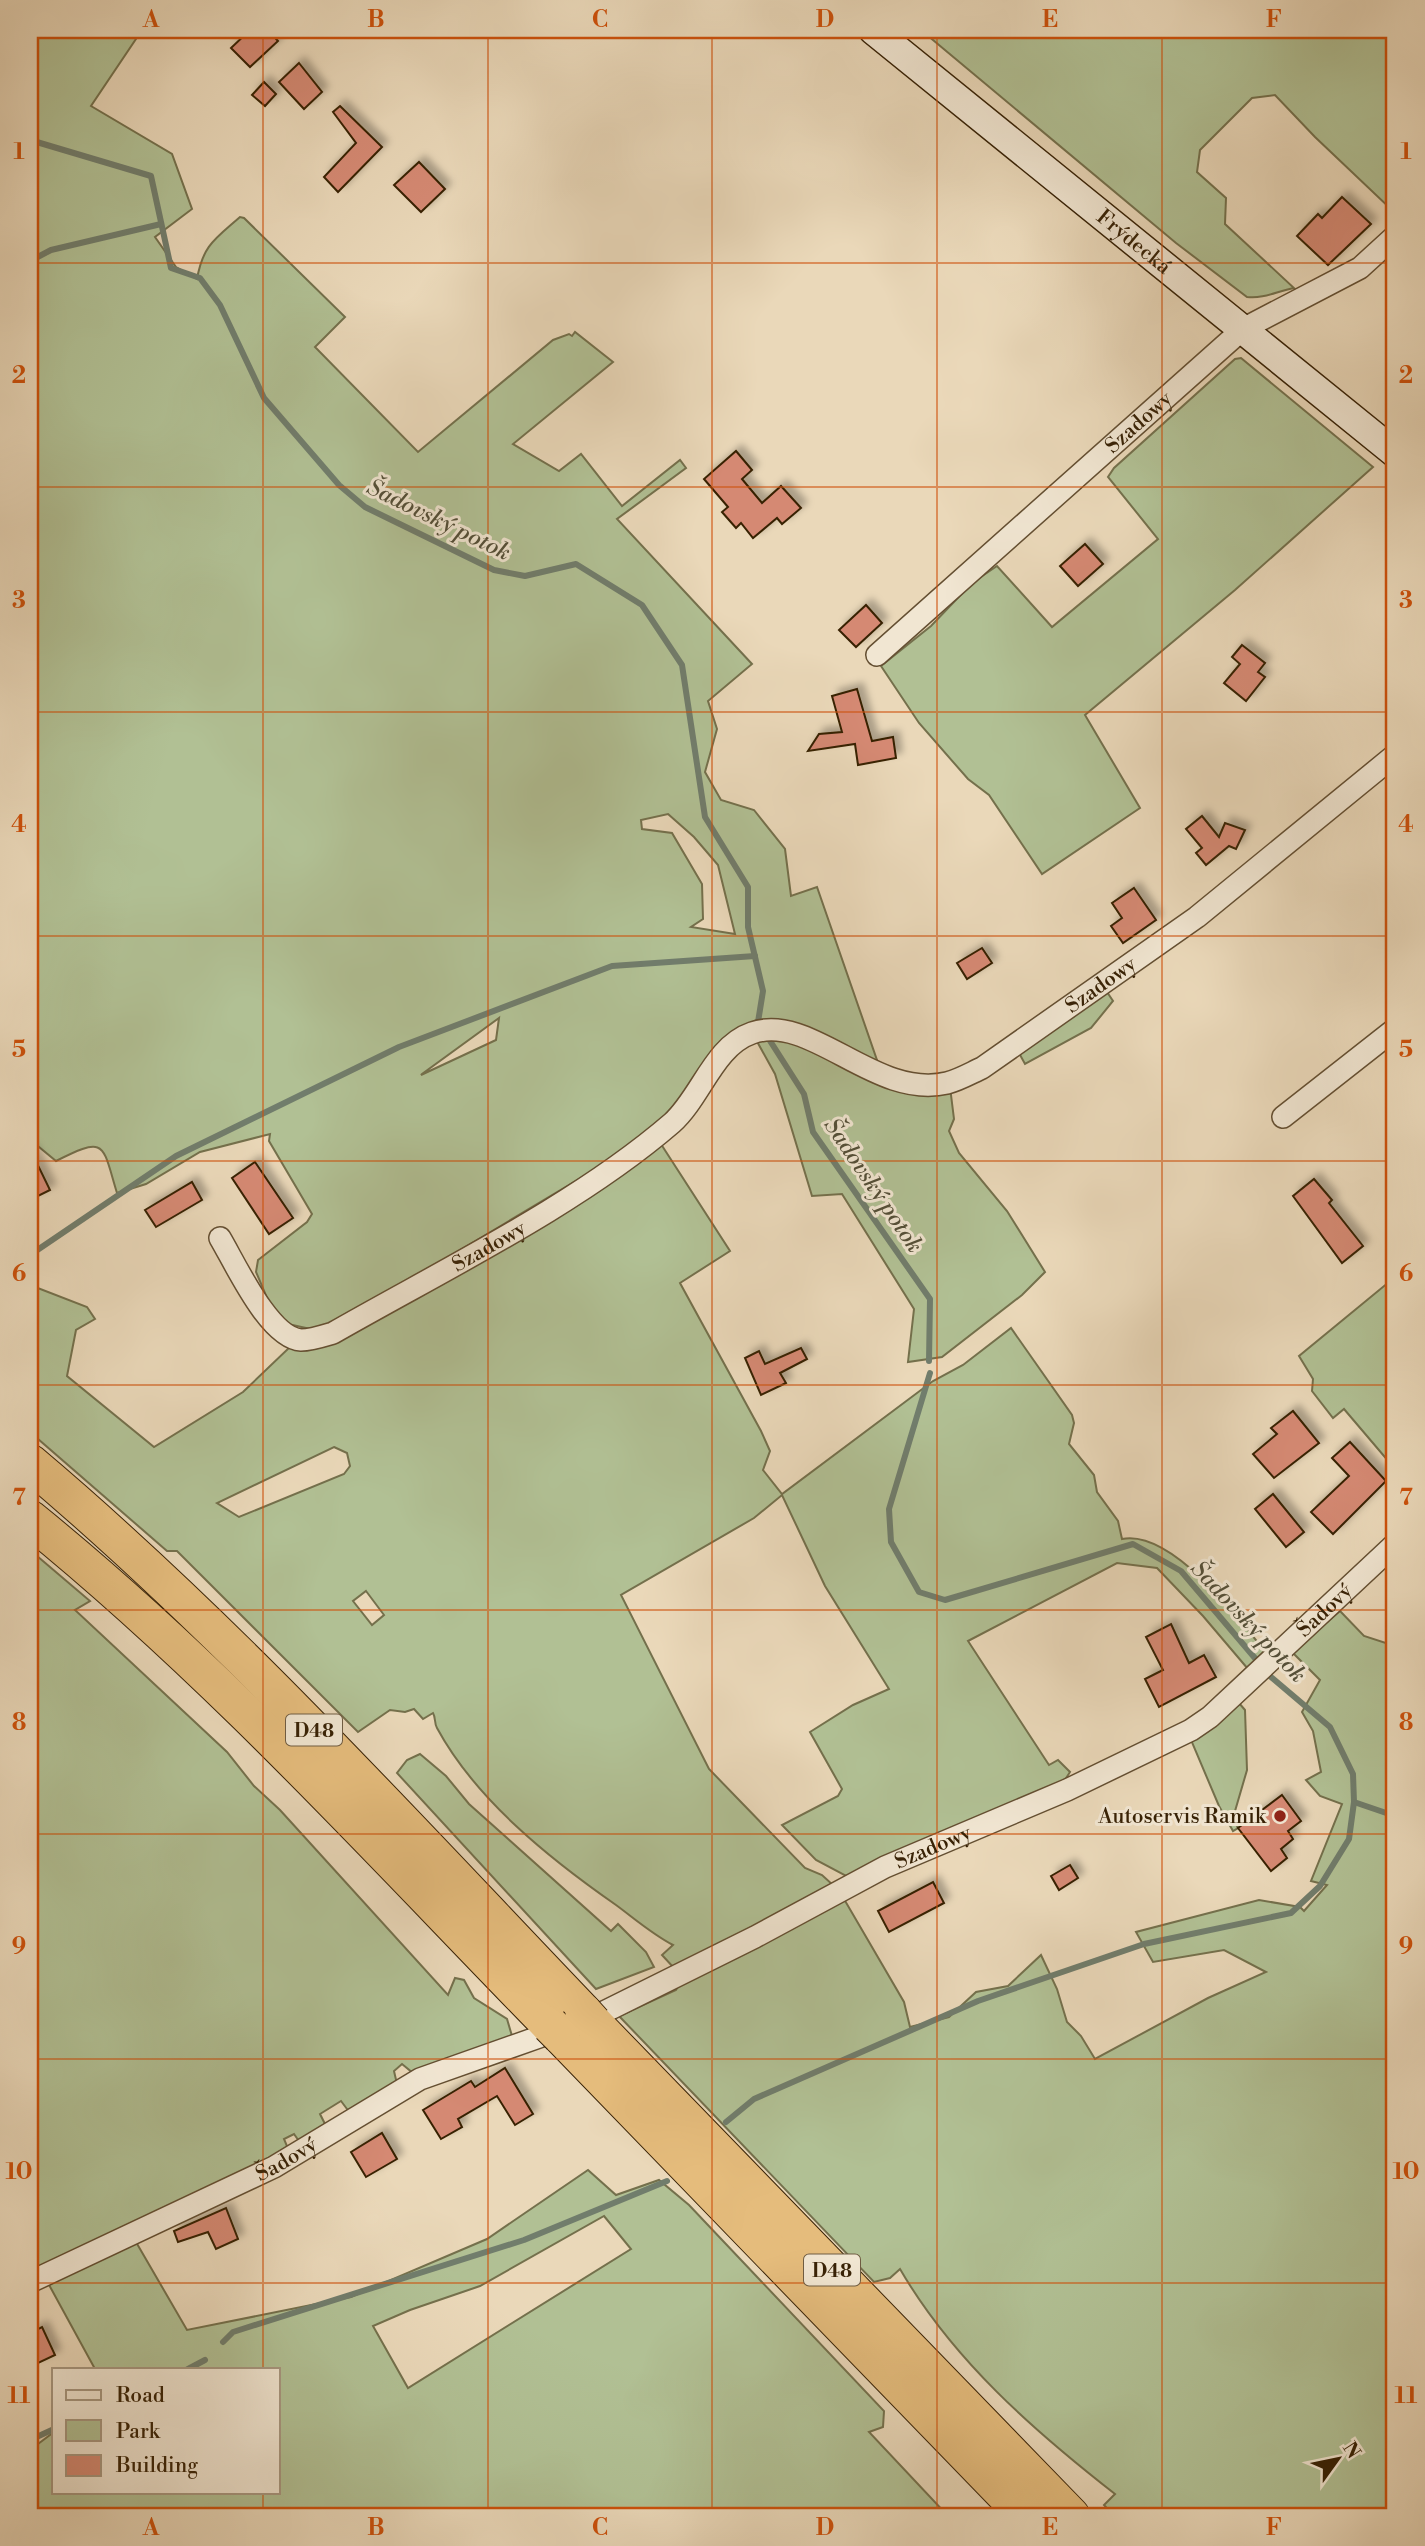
<svg xmlns="http://www.w3.org/2000/svg" width="1425" height="2546" font-family="'Libre Bodoni',serif">
	<style>
		.green { fill: #b1c094; stroke: #74704c; stroke-width: 2; fill-rule: evenodd }
		.lines { fill: none; stroke-linecap: round; stroke-linejoin: round }
		.stream { stroke: #717d6c; stroke-width: 6 }
		.building { fill: #d58973; stroke: #372105; stroke-width: 2; filter: url(#shadow) }
		.minor-casing { stroke: #644f32; stroke-width: 24 }
		.secondary-casing { stroke: #372105; stroke-width: 31 }
		.motorway-casing { stroke: #372105; stroke-width: 39 }
		.minor { stroke: #f1e6d2; stroke-width: 21 }
		.secondary { stroke: #f1e6d2; stroke-width: 28 }
		.motorway { stroke: #e5bc7c; stroke-width: 37 }
		.motorway-bridge-casing { stroke: #372105; stroke-width: 39; stroke-linecap: butt }
		.motorway-bridge { stroke: #e5bc7c; stroke-width: 37 }
		.grid { fill: none; stroke: #cd510b; stroke-width: 2; stroke-opacity: 0.55 }
		.poi-dot { fill: #8f2418; stroke: #f1e6d2; stroke-width: 2.5 }
		.labels { text-anchor: middle; stroke-width: 6; stroke-linejoin: round; paint-order: stroke }
		.shield { fill: #f1e6d2; stroke: #6f5c42; stroke-width: 2 }
		.shield-label { font-size: 19px; font-weight: bold; fill: #372105 }
		.street-label { font-size: 21px; fill: #372105; stroke: #f1e6d2 }
		.poi-label { font-size: 21px; fill: #372105; stroke: #f1e6d2; text-anchor: end }
		.water-label { font-size: 23px; font-style: italic; fill: #544f38; stroke: #f1e6d2 }
		.neatline { fill: none; stroke: #cd510b; stroke-width: 2.5 }
		.grid-label { font-size: 23px; text-anchor: middle; font-weight: bold; fill: #cd510b }
	</style>
	<defs>
		<filter id="shadow"><feDropShadow dx="6" dy="-6" stdDeviation="3.5" flood-color="#0004"/></filter>
	</defs>
	<rect width="100%" height="100%" fill="#ead8b9"/>
	<filter id="stains"><feTurbulence type="fractalNoise" baseFrequency=".00286" numOctaves="4"/><feColorMatrix values="0 0 0 0 .2 0 0 0 0 .09 0 0 0 0 .02 0 0 0 .5 -.17"/></filter>
	<radialGradient id="worn" r=".72"><stop offset=".6" stop-color="#630" stop-opacity="0"/><stop offset="1" stop-color="#630" stop-opacity=".3"/></radialGradient>
	<g class="green">
		<path d="M30 30H142L91 106 172 154 192 209 155 237 176 267 197 279C203 245 215 239 240 217L244 218 345 317 315 347 418 452 553 340 569 334 572 336 575 332 613 362 513 444 559 471 581 454 622 506 680 460 686 468 617 519 752 664 708 701 717 729 705 772 721 800 754 810 785 849 791 896 817 887 877 1060 890 1087H950L954 1119 949 1131 959 1153 1007 1211 1045 1272 1022 1295 942 1357 908 1362 914 1309 842 1194 812 1196 775 1074 754 1036 655 1126 594 1170 362 1309 315 1330 288 1324 270 1305 256 1272 258 1260 307 1222 312 1214 269 1141 270 1134 200 1152 146 1184 117 1193C102 1144 107 1135 56 1161L39 1147 30 1152ZM668 814 694 837 718 865 735 934 691 927 703 919 702 884 672 833 642 829 641 820ZM499 1018 496 1040 421 1075 422 1074Z"/>
		<path d="M921 30H1395V213L1315 137 1275 95 1252 98 1200 150 1197 172 1226 198 1225 224 1294 288C1277 291 1264 299 1247 297L1176 243Z"/>
		<polygon points="1241,358 1373,467 1235,590 1085,715 1140,808 1042,874 989,795 968,779 919,723 881,666 931,626 972,583 997,566 1052,627 1158,539 1108,477 1114,468 1235,359"/>
		<polygon points="1107,992 1113,1001 1091,1028 1025,1064 1019,1053"/>
		<path d="M659 1141 730 1251 680 1283 761 1431 770 1451 763 1470 782 1494 933 1381 963 1365 1011 1328 1072 1415 1074 1423 1069 1444 1094 1475 1097 1492 1118 1521 1122 1539C1171 1529 1239 1618 1266 1653L1248 1669 1203 1616 1157 1568 1117 1563 968 1641 1049 1765 1058 1760 1070 1772 1063 1783 848 1877 816 1860 782 1825 838 1796 842 1789 810 1732 853 1705 889 1689 825 1586 782 1495 754 1518 621 1595 709 1769 805 1868 822 1875 834 1886 674 1968 662 1955 673 1945C652 1934 635 1919 616 1905 550 1859 476 1800 437 1728 434 1723 436 1718 433 1713L423 1719 414 1709 405 1712 390 1710 358 1732 177 1551H167L30 1432V1285L87 1307 95 1319 76 1330 67 1376 154 1447 243 1392 292 1345ZM334 1447 347 1453 350 1466 344 1474 239 1517 217 1503ZM366 1591 384 1615 372 1625 353 1601Z"/>
		<polygon points="1395,1277 1395,1469 1344,1409 1333,1418 1312,1391 1313,1379 1299,1356"/>
		<polygon points="30,1550 90,1601 75,1610 227,1752 254,1786 280,1810 448,1995 455,1978 464,1980 474,1998 507,2019 512,2036 413,2073 402,2064 394,2071 397,2084 350,2113 341,2101 320,2114 327,2128 301,2144 294,2134 284,2139 289,2151 30,2271"/>
		<path d="M1340 1611 1364 1636 1395 1646V2516H1114L1104 2505 1115 2494C1033 2430 953 2360 900 2269L890 2278 874 2282 619 2016 676 1990 680 1983 844 1899 904 2002 910 2027 949 2017 976 1992 1008 1986 1041 1955 1057 1989 1067 2022 1081 2036 1095 2059 1208 1998 1266 1972 1224 1950 1153 1962 1136 1932 1259 1900 1300 1907 1304 1911 1327 1885 1311 1881 1342 1804 1320 1796 1306 1780 1321 1772 1313 1731 1302 1712 1320 1680 1292 1652Z"/>
		<polygon points="1239,1703 1245,1710 1247,1770 1233,1818 1238,1828 1233,1831 1219,1806 1191,1740 1223,1719"/>
		<polygon points="420,1754 446,1776 469,1804 611,1931 618,1924 646,1952 654,1967 596,1989 397,1773 407,1760"/>
		<path d="M588 2170 616 2195 659 2180 689 2205 884 2411 883 2427 869 2432 948 2516H30V2450L54 2432V2492H278V2369H95L48 2283 136 2242 187 2330 351 2297 487 2239ZM604 2216 631 2249 408 2388 373 2326 410 2310 480 2286Z"/>
	</g>
	<g class="lines">
		<g class="stream">
			<polyline points="30,140 151,176 171,268 200,278 220,305 264,398 339,485 365,507 494,570 525,576 576,564 642,605 682,665 705,817 748,887 748,927 763,991 758,1022 804,1094 813,1132 930,1299 929,1361"/>
			<polyline points="30,261 51,250 161,224"/>
			<polyline points="30,1255 176,1156 399,1047 612,966 755,956"/>
			<polyline points="930,1373 889,1509 891,1542 919,1592 945,1600 1133,1544 1181,1571 1271,1677 1330,1727 1353,1774 1354,1802 1395,1816"/>
			<polyline points="726,2122 754,2099 978,2001 1144,1944 1291,1913 1320,1886 1349,1839 1354,1802"/>
			<polyline points="223,2342 233,2332 524,2240 667,2181"/>
			<polyline points="188,2369 205,2360"/>
			<polyline points="30,2440 54,2429"/>
		</g>
	</g>
	<g class="building">
		<polygon points="250,30 268,30 278,41 250,67 231,48"/>
		<polygon points="299,63 322,92 304,109 279,82"/>
		<polygon points="264,82 276,94 265,106 252,95"/>
		<polygon points="340,106 382,147 338,192 324,177 356,143 333,112"/>
		<polygon points="419,162 445,189 421,212 394,185"/>
		<polygon points="1342,197 1371,224 1328,265 1297,236 1318,214 1322,218"/>
		<polygon points="736,451 752,470 742,479 762,503 781,486 801,508 782,524 777,518 753,538 741,523 736,528 722,512 728,507 704,479"/>
		<polygon points="1085,544 1103,564 1078,586 1060,566"/>
		<polygon points="866,605 882,623 856,647 839,630"/>
		<polygon points="1242,645 1265,663 1258,672 1265,677 1246,701 1224,683 1240,664 1232,657"/>
		<polygon points="857,689 872,741 893,737 896,758 858,765 855,744 808,751 819,734 842,732 832,696"/>
		<polygon points="1202,816 1219,837 1225,823 1245,830 1236,849 1229,846 1206,865 1196,853 1202,848 1186,829"/>
		<polygon points="1134,888 1156,920 1123,943 1111,926 1122,918 1112,903"/>
		<polygon points="982,948 992,963 967,979 957,963"/>
		<polygon points="30,1149 50,1190 30,1200"/>
		<polygon points="255,1162 293,1218 269,1234 232,1178"/>
		<polygon points="1314,1179 1332,1200 1329,1203 1363,1246 1342,1263 1293,1196"/>
		<polygon points="192,1182 202,1200 156,1227 145,1210"/>
		<polygon points="801,1348 807,1359 780,1373 786,1383 761,1395 745,1358 759,1351 765,1364"/>
		<polygon points="1293,1411 1319,1443 1274,1478 1253,1454 1277,1434 1271,1428"/>
		<polygon points="1350,1442 1386,1481 1333,1534 1311,1512 1349,1476 1332,1458"/>
		<polygon points="1273,1494 1304,1532 1286,1547 1255,1509"/>
		<polygon points="1171,1624 1189,1663 1204,1655 1216,1677 1159,1707 1145,1679 1163,1670 1146,1637"/>
		<polygon points="1282,1795 1301,1821 1288,1831 1293,1839 1281,1849 1287,1858 1271,1871 1238,1828"/>
		<polygon points="1070,1865 1078,1878 1059,1890 1051,1876"/>
		<polygon points="933,1882 944,1903 889,1932 878,1911"/>
		<polygon points="505,2068 533,2114 515,2125 497,2096 458,2119 462,2127 441,2139 423,2110 471,2081 475,2087"/>
		<polygon points="382,2133 397,2159 366,2177 351,2152"/>
		<polygon points="226,2208 238,2239 216,2249 208,2232 178,2242 174,2231"/>
		<polygon points="42,2327 55,2355 36,2364 30,2349 30,2333"/>
	</g>
	<g class="lines">
		<defs>
			<g id="minor">
				<path id="s1" d="M877 655 1243 329 1360 268 1395 236"/>
				<polyline points="1283,1117 1395,1029"/>
				<path id="s2" d="M220 1238C235 1263 269 1338 301 1340 311 1340 323 1336 333 1333 443 1270 577 1205 672 1123 701 1097 714 1046 752 1033 811 1012 875 1100 947 1083 959 1080 971 1073 982 1068L1197 917 1395 755"/>
				<path id="s3" d="M604 2012 755 1937 885 1867 1067 1790 1191 1730 1210 1717 1395 1544"/>
				<path id="s4" d="M30 2282 274 2167 420 2079 539 2037"/>
			</g>
			<g id="secondary">
				<path id="s5" d="M873 30 1395 453"/>
			</g>
			<g id="motorway">
				<path d="M30 1463C229 1631 404 1825 584 2013"/>
				<path d="M30 1519C218 1671 382 1853 550 2025"/>
				<polyline points="593,2023 1071,2516"/>
				<polyline points="561,2036 1026,2516"/>
			</g>
		</defs>
		<use href="#minor" class="minor-casing"/>
		<use href="#secondary" class="secondary-casing"/>
		<use href="#motorway" class="motorway-casing"/>
		<use href="#minor" class="minor"/>
		<use href="#secondary" class="secondary"/>
		<use href="#motorway" class="motorway"/>
		<defs>
			<g id="motorway-bridge">
				<polyline points="584,2013 593,2023"/>
				<polyline points="550,2025 561,2036"/>
			</g>
		</defs>
		<use href="#motorway-bridge" class="motorway-bridge-casing"/>
		<use href="#motorway-bridge" class="motorway-bridge"/>
	</g>
	<path class="grid" d="M263 30V2369M488 30V2516M712 30V2516M937 30V2516M1162 30V2516M30 263H1395M30 487H1395M30 712H1395M30 936H1395M30 1161H1395M30 1385H1395M30 1610H1395M30 1834H1395M30 2059H1395M30 2283H1395M263 2492V2516"/>
	<circle class="poi-dot" cx="1280" cy="1816" r="7"/>
	<g class="labels">
		<g class="shield">
			<rect x="286" y="1714.5" width="56" height="31" rx="5"/>
			<rect x="804" y="2254.5" width="56" height="31" rx="5"/>
		</g>
		<g class="shield-label">
			<text x="314" y="1737">D48</text>
			<text x="832" y="2277">D48</text>
		</g>
		<g class="street-label">
			<text dy="7" stroke="none"><textPath href="#s5" startOffset="336">Frýdecká</textPath></text>
			<text dy="7" stroke="none"><textPath href="#s1" startOffset="350">Szadowy</textPath></text>
			<text dy="7" stroke="none"><textPath href="#s2" startOffset="1078">Szadowy</textPath></text>
			<text dy="7" stroke="none"><textPath href="#s2" startOffset="345">Szadowy</textPath></text>
			<text dy="7" stroke="none"><textPath href="#s3" startOffset="831">Šadový</textPath></text>
			<text dy="7" stroke="none"><textPath href="#s3" startOffset="368">Szadowy</textPath></text>
			<text dy="7" stroke="none"><textPath href="#s4" startOffset="284">Šadový</textPath></text>
		</g>
		<g class="poi-label">
			<text x="1266" y="1823">Autoservis Ramik</text>
		</g>
		<g class="water-label">
			<text transform="translate(439 519) rotate(26)" y="8">Šadovský potok</text>
			<text transform="translate(874 1185) rotate(56)" y="8">Šadovský potok</text>
			<text transform="translate(1249 1621) rotate(47)" y="8">Šadovský potok</text>
		</g>
	</g>
	<rect width="1425" height="2546" fill="none" stroke="#ead8b9" stroke-width="77"/>
	<rect x="52" y="2368" width="228" height="126" fill="#f1e6d2" stroke="#a79780" stroke-width="2"/>
	<rect x="66" y="2390" width="35" height="10" fill="#f1e6d2" stroke="#a79780" stroke-width="2"/>
	<text x="116" y="2402" font-size="21" fill="#372105">Road</text>
	<rect x="66" y="2420" width="35" height="21" fill="#b1c094" stroke="#a79780" stroke-width="2"/>
	<text x="116" y="2438" font-size="21" fill="#372105">Park</text>
	<rect x="66" y="2455" width="35" height="21" fill="#d58973" stroke="#a79780" stroke-width="2"/>
	<text x="116" y="2472" font-size="21" fill="#372105">Building</text>
	<g transform="translate(1338 2459) rotate(57)" stroke="#f1e6d2" stroke-width="5" paint-order="stroke">
	<path d="M0-5L12 26L0 18L-12 26Z" fill="#372105"/>
	<text y="-10" font-size="19" font-weight="bold" text-anchor="middle" fill="#372105">N</text>
	</g>
	<rect x="38" y="38" width="1348" height="2470" class="neatline"/>
	<g class="grid-label">
		<text x="151" y="27">A</text>
		<text x="376" y="27">B</text>
		<text x="600" y="27">C</text>
		<text x="825" y="27">D</text>
		<text x="1050" y="27">E</text>
		<text x="1274" y="27">F</text>
		<text x="19" y="159">1</text>
		<text x="1406" y="159">1</text>
		<text x="19" y="383">2</text>
		<text x="1406" y="383">2</text>
		<text x="19" y="608">3</text>
		<text x="1406" y="608">3</text>
		<text x="19" y="832">4</text>
		<text x="1406" y="832">4</text>
		<text x="19" y="1057">5</text>
		<text x="1406" y="1057">5</text>
		<text x="19" y="1281">6</text>
		<text x="1406" y="1281">6</text>
		<text x="19" y="1505">7</text>
		<text x="1406" y="1505">7</text>
		<text x="19" y="1730">8</text>
		<text x="1406" y="1730">8</text>
		<text x="19" y="1954">9</text>
		<text x="1406" y="1954">9</text>
		<text x="19" y="2179">10</text>
		<text x="1406" y="2179">10</text>
		<text x="19" y="2403">11</text>
		<text x="1406" y="2403">11</text>
		<text x="151" y="2535">A</text>
		<text x="376" y="2535">B</text>
		<text x="600" y="2535">C</text>
		<text x="825" y="2535">D</text>
		<text x="1050" y="2535">E</text>
		<text x="1274" y="2535">F</text>
	</g>
	<rect width="100%" height="100%" filter="url(#stains)"/>
	<rect width="100%" height="100%" fill="url(#worn)"/>
</svg>
